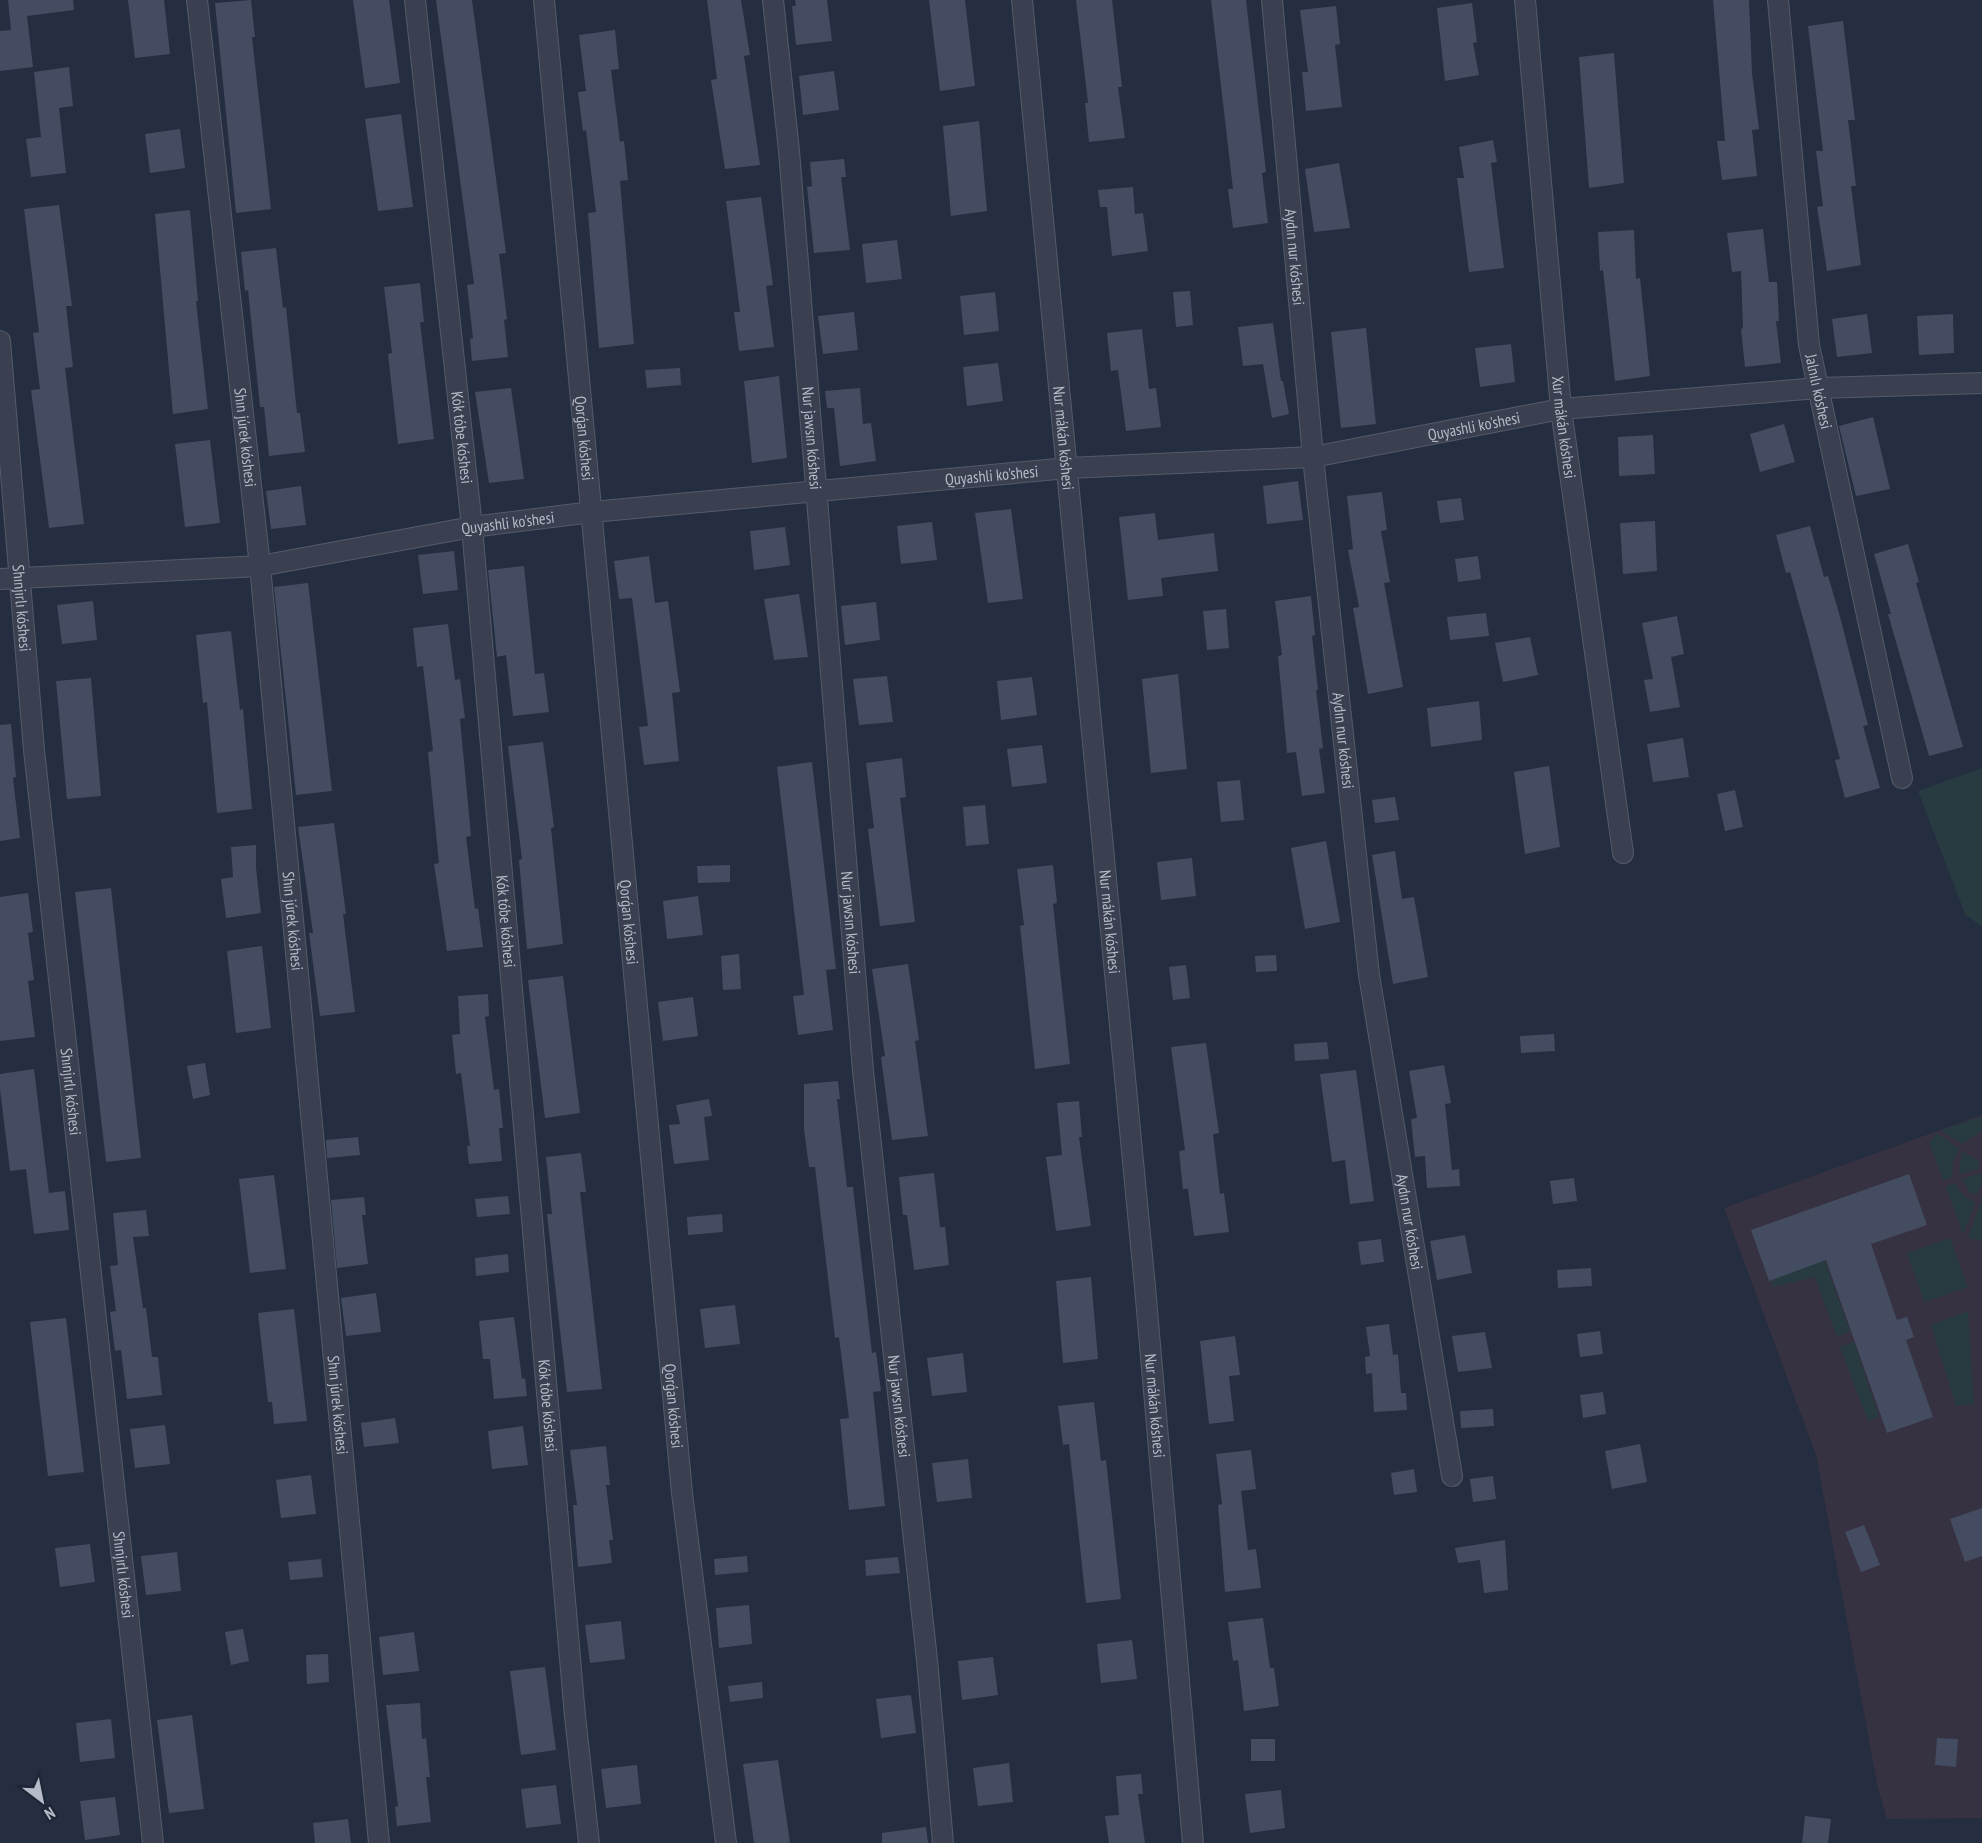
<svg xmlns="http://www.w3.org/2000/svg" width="1982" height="1843" font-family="'PT Sans Narrow',sans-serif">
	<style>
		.medical { fill: #363241 }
		.green { fill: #273b41 }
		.building { fill: #444c62 }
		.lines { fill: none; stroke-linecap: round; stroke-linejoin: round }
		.street-casing { stroke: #545b6a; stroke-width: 22 }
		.street { stroke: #3a4050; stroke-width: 20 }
		.labels { text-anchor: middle; stroke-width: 4.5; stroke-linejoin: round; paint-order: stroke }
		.street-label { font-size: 16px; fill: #b6bbca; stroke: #1e2535 }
	</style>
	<rect width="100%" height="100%" fill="#252d40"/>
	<polygon class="medical" points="1982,1115 1982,1818 1887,1819 1878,1788 1816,1455 1724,1208"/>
	<g class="green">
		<polygon points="1982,768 1982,927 1965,914 1918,791"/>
		<polygon points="1982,1117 1982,1130 1962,1144 1941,1130"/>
		<polygon points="1937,1133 1959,1149 1953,1163 1952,1177 1943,1180 1929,1143"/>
		<polygon points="1962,1151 1980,1162 1978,1169 1959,1174"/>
		<polygon points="1981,1173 1982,1182 1977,1194 1970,1193 1962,1179"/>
		<polygon points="1955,1183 1962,1194 1975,1203 1963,1234 1946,1187"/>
		<polygon points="1980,1204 1982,1204 1982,1241 1968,1238"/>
		<polygon points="1950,1238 1968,1287 1924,1302 1907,1253"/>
		<polygon points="1824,1259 1850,1331 1837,1337 1815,1277 1773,1287 1768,1274"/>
		<polygon points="1968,1311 1974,1404 1956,1406 1931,1325"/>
		<polygon points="1854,1342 1879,1417 1868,1421 1840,1347"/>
	</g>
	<g class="building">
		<polygon points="8,0 73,0 74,10 27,16 33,67 0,71 0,31 11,30"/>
		<polygon points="128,0 164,0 170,54 135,58"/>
		<polygon points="251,0 255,37 252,37 271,209 236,213 215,3"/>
		<polygon points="353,0 389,0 400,83 365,88"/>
		<polygon points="436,0 472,0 506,253 499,254 507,319 504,320 508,357 472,361 470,339 473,338 467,285 474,284"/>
		<polygon points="707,0 741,0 750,55 744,56 760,165 725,169 711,80 717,79"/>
		<polygon points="795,0 827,0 832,41 796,45 792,6 796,6"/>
		<polygon points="929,0 965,0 975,86 940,91"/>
		<polygon points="1076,0 1112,0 1122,87 1118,87 1125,138 1089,142 1085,103 1088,103"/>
		<polygon points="1211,0 1246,0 1266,172 1262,173 1268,223 1233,228 1228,189 1233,189"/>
		<polygon points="1713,0 1749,0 1752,73 1759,129 1752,130 1757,176 1722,180 1717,141 1725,141"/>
		<polygon points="1472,3 1477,42 1473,43 1479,75 1445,81 1437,8"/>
		<polygon points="1336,6 1340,44 1335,45 1342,107 1306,111 1302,72 1308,72 1300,10"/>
		<polygon points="1843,21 1855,120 1848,120 1856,186 1851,186 1861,265 1827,271 1817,207 1823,206 1816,151 1823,151 1808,26"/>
		<polygon points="615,30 619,69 611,70 620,142 624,141 628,180 620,181 634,344 599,348 588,213 596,212 586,130 583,131 578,92 586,91 579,35"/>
		<polygon points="1614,53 1624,183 1589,188 1579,57"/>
		<polygon points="69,67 73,106 59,108 66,173 31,177 26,139 41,137 34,72"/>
		<polygon points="834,71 839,110 803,115 799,76"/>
		<polygon points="401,114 413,207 378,211 365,119"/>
		<polygon points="979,121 987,211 951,216 943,126"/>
		<polygon points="180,129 185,168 150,173 145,134"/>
		<polygon points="1493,140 1497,162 1491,163 1504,268 1469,272 1457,178 1464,178 1459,147"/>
		<polygon points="844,159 846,177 841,177 850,250 814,253 807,187 812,186 810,162"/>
		<polygon points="1339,163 1350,228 1314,232 1305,169"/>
		<polygon points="1133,187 1135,214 1143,213 1148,251 1112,256 1107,207 1100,207 1098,190"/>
		<polygon points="761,197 773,285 766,286 774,347 739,351 734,312 740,312 726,201"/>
		<polygon points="59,205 72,306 66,306 73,367 65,368 84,524 49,528 31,390 40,389 33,333 39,332 24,209"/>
		<polygon points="190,210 198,301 196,301 208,409 173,414 155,214"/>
		<polygon points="1763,229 1769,282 1777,282 1779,321 1776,321 1781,363 1745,367 1741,329 1743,328 1741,271 1732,272 1727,233"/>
		<polygon points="1634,230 1636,279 1640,278 1650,376 1615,381 1603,270 1600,271 1598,232"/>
		<polygon points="897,240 902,279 866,283 862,244"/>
		<polygon points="276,248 283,308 286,307 297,413 300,413 305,452 269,456 264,407 260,407 248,290 245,291 241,252"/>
		<polygon points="420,283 424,322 420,322 434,439 398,444 388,354 392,353 384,287"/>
		<polygon points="1190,291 1193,325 1176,327 1173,292"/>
		<polygon points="995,292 999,331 964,335 960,296"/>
		<polygon points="854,312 858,350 823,354 818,316"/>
		<polygon points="1867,314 1872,353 1837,357 1832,319"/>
		<polygon points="1953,314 1954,353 1919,355 1917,316"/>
		<polygon points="1273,323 1281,381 1283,381 1289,414 1272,418 1263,364 1243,366 1238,327"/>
		<polygon points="1366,328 1376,424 1341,428 1331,332"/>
		<polygon points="1142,329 1149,389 1156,388 1161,427 1126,431 1118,370 1111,371 1107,333"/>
		<polygon points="1511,344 1515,382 1480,387 1475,348"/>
		<polygon points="998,363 1003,401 967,406 963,367"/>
		<polygon points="680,368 681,385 647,388 645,370"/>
		<polygon points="779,376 787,458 752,463 744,381"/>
		<polygon points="511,388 524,479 489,483 475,392"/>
		<polygon points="860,388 863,424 871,423 876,461 840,466 834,408 827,408 825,391"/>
		<polygon points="1873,417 1890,489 1856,496 1839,426"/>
		<polygon points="1784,424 1795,462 1760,472 1750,434"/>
		<polygon points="1653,435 1655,474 1619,476 1618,437"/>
		<polygon points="210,440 220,523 185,527 175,444"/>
		<polygon points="1298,481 1303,520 1267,524 1263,486"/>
		<polygon points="301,486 306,525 271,529 266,491"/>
		<polygon points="1382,492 1387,530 1381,531 1390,582 1384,583 1403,687 1368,694 1353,608 1359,607 1348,550 1353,549 1347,496"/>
		<polygon points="1461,498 1464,520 1440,523 1437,501"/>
		<polygon points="1011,509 1023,599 988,603 975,513"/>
		<polygon points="1155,513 1158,540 1214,533 1218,571 1161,578 1163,596 1128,600 1119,517"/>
		<polygon points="1655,521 1657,571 1623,574 1620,523"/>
		<polygon points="932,522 937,560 901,564 897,526"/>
		<polygon points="1810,526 1824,577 1828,576 1839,613 1868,725 1863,726 1880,788 1845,798 1835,760 1840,759 1808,636 1790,572 1786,573 1776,535"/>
		<polygon points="785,527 790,565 754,570 750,531"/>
		<polygon points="1908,544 1919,582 1916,583 1963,747 1929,756 1888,614 1891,614 1874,554"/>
		<polygon points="454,551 458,590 423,594 418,555"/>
		<polygon points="649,556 655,603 668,601 680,692 672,693 679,761 644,765 639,727 648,726 632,598 619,599 614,561"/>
		<polygon points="1478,556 1481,579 1458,582 1455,559"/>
		<polygon points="524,566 535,674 544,673 549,712 513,716 506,655 497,657 488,570"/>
		<polygon points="308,583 332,791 296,795 274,587"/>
		<polygon points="799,594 808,657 774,660 764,599"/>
		<polygon points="1311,596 1315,635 1312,636 1318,690 1316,690 1323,748 1319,749 1325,793 1302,796 1296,752 1287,753 1278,656 1282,655 1275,601"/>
		<polygon points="93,601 97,640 62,644 57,605"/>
		<polygon points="876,602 880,640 845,645 841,606"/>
		<polygon points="1226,609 1229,648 1207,650 1203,611"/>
		<polygon points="1486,613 1489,636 1450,640 1447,617"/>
		<polygon points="1677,616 1684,654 1671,657 1680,707 1650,712 1644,680 1653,679 1642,623"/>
		<polygon points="448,624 455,680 460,679 465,718 460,719 471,836 466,837 475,909 478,908 483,947 447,951 434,864 439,863 428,752 433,751 423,666 417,667 413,628"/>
		<polygon points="231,631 240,710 243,709 252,809 217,813 207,702 203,703 196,635"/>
		<polygon points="1530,637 1538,675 1503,682 1495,643"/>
		<polygon points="1178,674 1187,769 1151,773 1142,679"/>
		<polygon points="887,676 893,722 859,725 853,679"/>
		<polygon points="1032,677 1037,715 1001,720 997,681"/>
		<polygon points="91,678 101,796 67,799 56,681"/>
		<polygon points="1479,701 1482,740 1431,747 1427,708"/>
		<polygon points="11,724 16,777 13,778 20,838 0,841 0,725"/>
		<polygon points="1683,738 1689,777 1653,782 1647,744"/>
		<polygon points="543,742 554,827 551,828 563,944 527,949 519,860 522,859 508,746"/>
		<polygon points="1042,745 1047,783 1012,787 1007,749"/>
		<polygon points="902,758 906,797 900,798 915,922 880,926 868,829 874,828 866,763"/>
		<polygon points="812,762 836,969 826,970 833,1030 798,1035 793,996 804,995 777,767"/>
		<polygon points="1549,766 1560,847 1525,854 1514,772"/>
		<polygon points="1240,780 1244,820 1221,822 1217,782"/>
		<polygon points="1735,790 1743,827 1725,831 1717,794"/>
		<polygon points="1395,797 1399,820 1375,823 1372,800"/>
		<polygon points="985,805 989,844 966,846 963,807"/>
		<polygon points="334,823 346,914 343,914 355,1012 320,1016 309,933 313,933 298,827"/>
		<polygon points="1326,841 1340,922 1305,929 1291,848"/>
		<polygon points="256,845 256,868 261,913 226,918 221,879 233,877 231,847"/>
		<polygon points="1395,851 1402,899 1414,897 1428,977 1393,984 1372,855"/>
		<polygon points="1192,858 1196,896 1161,900 1157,862"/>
		<polygon points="730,865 730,882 698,883 697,866"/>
		<polygon points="1053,865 1057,903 1053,904 1070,1064 1035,1069 1020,926 1024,925 1017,869"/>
		<polygon points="111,888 141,1158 106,1162 75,892"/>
		<polygon points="28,893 33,932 28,933 34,980 28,981 35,1037 0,1041 0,897"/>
		<polygon points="698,896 703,935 667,939 663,901"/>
		<polygon points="262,946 271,1028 236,1033 227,951"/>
		<polygon points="739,954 741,989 723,990 721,956"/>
		<polygon points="1276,955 1277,971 1256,972 1255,956"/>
		<polygon points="908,964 919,1040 915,1041 928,1136 892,1140 881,1057 885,1056 872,969"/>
		<polygon points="1186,965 1190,998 1173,1000 1169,967"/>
		<polygon points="563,976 580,1113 545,1118 528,980"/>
		<polygon points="488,994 489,1016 485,1017 494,1090 499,1089 503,1128 499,1128 502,1161 469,1164 467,1146 470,1146 461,1073 456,1074 452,1035 460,1034 458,996"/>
		<polygon points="693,997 698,1036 663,1041 658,1002"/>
		<polygon points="1554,1034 1555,1051 1521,1053 1520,1036"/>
		<polygon points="1327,1042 1329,1059 1295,1061 1294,1044"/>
		<polygon points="1206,1043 1219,1133 1213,1134 1220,1194 1224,1193 1229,1232 1194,1236 1188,1189 1183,1189 1179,1151 1185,1150 1171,1047"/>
		<polygon points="205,1063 210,1095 193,1099 187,1066"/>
		<polygon points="1444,1065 1451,1103 1445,1104 1452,1170 1459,1169 1460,1186 1427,1188 1425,1156 1415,1157 1411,1119 1417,1118 1409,1071"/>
		<polygon points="34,1069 49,1193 65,1191 69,1230 34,1234 26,1169 10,1171 0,1089 0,1074"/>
		<polygon points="1356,1070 1374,1201 1350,1204 1345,1160 1332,1162 1320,1074"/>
		<polygon points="838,1081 840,1099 837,1099 847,1187 853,1187 872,1353 876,1352 881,1391 873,1392 885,1506 849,1510 840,1419 849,1418 839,1337 835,1338 815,1167 809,1167 804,1129 804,1084"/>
		<polygon points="709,1099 712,1116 704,1117 709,1160 674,1164 669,1125 680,1124 676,1105"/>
		<polygon points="1079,1101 1082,1137 1079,1137 1091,1226 1056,1231 1046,1157 1062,1155 1057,1103"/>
		<polygon points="358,1137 360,1155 327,1158 326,1140"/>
		<polygon points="581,1153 586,1192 580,1192 602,1389 567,1392 547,1214 552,1214 546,1157"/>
		<polygon points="934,1173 940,1227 945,1227 949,1265 914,1270 907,1215 903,1215 899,1177"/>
		<polygon points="1909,1174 1927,1225 1871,1244 1897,1320 1907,1317 1914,1337 1906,1340 1933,1417 1887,1433 1826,1260 1769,1281 1751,1230"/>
		<polygon points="274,1175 286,1269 250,1273 239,1179"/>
		<polygon points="1574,1178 1577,1201 1553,1204 1550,1181"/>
		<polygon points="508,1196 510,1214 477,1217 475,1199"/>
		<polygon points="364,1197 366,1215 362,1215 368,1264 337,1268 331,1200"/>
		<polygon points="146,1210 149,1236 133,1237 143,1308 146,1308 152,1357 158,1357 162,1395 127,1399 121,1350 115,1351 110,1312 116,1311 110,1266 118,1265 113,1213"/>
		<polygon points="722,1214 723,1232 688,1235 687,1217"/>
		<polygon points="1465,1235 1472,1273 1437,1280 1430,1241"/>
		<polygon points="1381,1239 1384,1262 1361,1265 1358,1242"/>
		<polygon points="508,1254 509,1272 476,1276 475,1258"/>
		<polygon points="1591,1268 1592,1286 1558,1288 1557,1270"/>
		<polygon points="1091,1277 1098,1359 1063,1363 1056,1281"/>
		<polygon points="376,1293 381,1332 346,1336 341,1298"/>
		<polygon points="735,1305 740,1344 705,1348 700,1309"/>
		<polygon points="294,1309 307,1421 274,1424 272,1402 268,1402 258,1313"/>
		<polygon points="514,1317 522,1379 525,1378 527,1396 494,1399 490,1359 483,1359 479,1321"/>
		<polygon points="66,1318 84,1472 48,1476 30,1322"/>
		<polygon points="1389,1324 1393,1355 1398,1354 1401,1393 1406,1393 1407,1410 1374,1412 1372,1373 1366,1374 1365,1357 1370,1356 1366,1327"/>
		<polygon points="1600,1331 1603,1354 1580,1357 1577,1334"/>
		<polygon points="1485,1332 1492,1368 1458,1372 1452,1336"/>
		<polygon points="1235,1336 1240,1375 1229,1376 1234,1421 1209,1424 1200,1341"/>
		<polygon points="963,1353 967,1392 932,1396 927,1358"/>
		<polygon points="1603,1392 1606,1414 1583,1418 1580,1395"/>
		<polygon points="1094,1402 1101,1461 1106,1460 1121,1599 1086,1603 1069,1444 1063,1445 1058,1406"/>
		<polygon points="1493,1409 1494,1426 1461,1428 1460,1411"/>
		<polygon points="395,1418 399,1443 364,1447 361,1423"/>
		<polygon points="165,1425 170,1464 135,1468 130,1429"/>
		<polygon points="523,1426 528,1465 492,1469 488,1431"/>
		<polygon points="1640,1444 1647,1482 1612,1489 1605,1451"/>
		<polygon points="606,1446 610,1485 606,1485 613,1540 609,1540 612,1563 578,1567 573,1505 577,1505 570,1450"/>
		<polygon points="1251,1450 1256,1489 1241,1491 1248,1550 1256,1549 1261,1588 1225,1592 1218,1505 1222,1504 1216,1454"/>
		<polygon points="968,1459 972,1498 937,1502 932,1463"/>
		<polygon points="1414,1469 1417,1492 1394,1495 1391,1473"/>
		<polygon points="311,1475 316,1514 281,1518 276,1480"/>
		<polygon points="1493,1476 1496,1499 1473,1502 1470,1479"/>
		<polygon points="1982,1508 1982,1556 1965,1562 1950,1519"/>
		<polygon points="1864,1525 1880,1565 1861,1572 1845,1532"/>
		<polygon points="1505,1540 1508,1590 1484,1593 1480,1560 1458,1563 1455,1548"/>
		<polygon points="90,1544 95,1582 60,1587 55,1548"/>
		<polygon points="177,1552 181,1591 146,1595 141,1556"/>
		<polygon points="747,1556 748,1572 715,1575 714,1559"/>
		<polygon points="898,1557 900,1573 866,1576 865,1560"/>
		<polygon points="321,1559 323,1577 290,1580 288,1562"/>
		<polygon points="749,1605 752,1644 719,1648 716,1608"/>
		<polygon points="1263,1618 1270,1668 1274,1668 1279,1706 1244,1711 1238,1660 1233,1661 1228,1622"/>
		<polygon points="621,1621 625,1659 590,1663 585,1625"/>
		<polygon points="243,1629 249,1661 231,1665 225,1632"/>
		<polygon points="414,1632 419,1671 383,1675 379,1637"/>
		<polygon points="1132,1640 1137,1679 1101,1683 1097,1644"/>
		<polygon points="328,1654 329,1682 307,1684 306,1655"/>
		<polygon points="993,1657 998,1695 962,1700 958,1661"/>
		<polygon points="545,1667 556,1750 521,1755 510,1671"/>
		<polygon points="762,1682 763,1698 730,1702 728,1686"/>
		<polygon points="911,1695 916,1733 881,1738 876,1699"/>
		<polygon points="420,1703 422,1739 426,1738 430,1777 426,1777 431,1822 397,1826 395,1807 398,1806 386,1705"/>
		<polygon points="192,1715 204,1809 169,1813 157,1720"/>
		<polygon points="111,1719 115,1758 80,1762 76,1723"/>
		<polygon points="1937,1738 1958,1739 1956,1767 1935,1765"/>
		<rect x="1251" y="1739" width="24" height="22"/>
		<polygon points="778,1760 790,1843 754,1843 743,1764"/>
		<polygon points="1009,1763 1013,1802 978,1806 973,1768"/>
		<polygon points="637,1765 641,1804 606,1808 601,1769"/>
		<polygon points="1141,1774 1143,1794 1138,1794 1145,1843 1109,1843 1105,1816 1119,1815 1116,1776"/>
		<polygon points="556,1785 561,1824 526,1828 521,1789"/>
		<polygon points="1281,1790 1285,1828 1250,1833 1245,1794"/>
		<polygon points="115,1797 120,1835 85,1840 80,1801"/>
		<polygon points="1805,1816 1831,1819 1828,1843 1802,1843"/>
		<polygon points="348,1819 351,1843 315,1843 313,1823"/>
		<polygon points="926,1827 928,1843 882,1843 882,1833"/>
	</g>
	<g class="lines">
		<defs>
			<g id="street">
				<path id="s1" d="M197 0 260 566 379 1843"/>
				<path id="s2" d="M415 0 472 527 575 1716 589 1843"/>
				<path id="s3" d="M544 0 682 1493 726 1843"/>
				<path id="s4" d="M773 0 789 151 863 1071 927 1660 943 1843"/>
				<path id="s5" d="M1022 0 1145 1287 1193 1843"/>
				<path id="s6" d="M1272 0 1313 457 1369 975 1452 1476"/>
				<path id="s7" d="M1525 0 1561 409 1623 853"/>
				<path id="s8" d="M1778 0 1809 345 1902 778"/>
				<path id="s9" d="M0 341 34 750 153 1843"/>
				<path id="s10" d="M0 579 260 566 472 527 592 512 1068 468 1313 457 1561 409 1819 388 1982 383"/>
			</g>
		</defs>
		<use href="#street" class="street-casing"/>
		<use href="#street" class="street"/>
	</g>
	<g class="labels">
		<g class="street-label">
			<text dy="6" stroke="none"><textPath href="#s6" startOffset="258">Aydın nur kóshesi</textPath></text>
			<text dy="6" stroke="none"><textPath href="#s8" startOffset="394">Jalnılı kóshesi</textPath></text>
			<text dy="6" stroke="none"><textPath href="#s10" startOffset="1484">Quyashli ko'shesi</textPath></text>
			<text dy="6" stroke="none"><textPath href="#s7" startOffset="429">Xur mákán kóshesi</textPath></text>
			<text dy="6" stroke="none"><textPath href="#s1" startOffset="440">Shın júrek kóshesi</textPath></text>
			<text dy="6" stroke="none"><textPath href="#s2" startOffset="440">Kók tóbe kóshesi</textPath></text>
			<text dy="6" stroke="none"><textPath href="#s5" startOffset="440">Nur mákán kóshesi</textPath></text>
			<text dy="6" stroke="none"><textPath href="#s3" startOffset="440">Qorǵan kóshesi</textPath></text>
			<text dy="6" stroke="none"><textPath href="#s4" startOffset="440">Nur jawsın kóshesi</textPath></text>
			<text dy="6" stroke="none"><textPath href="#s10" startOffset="998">Quyashli ko'shesi</textPath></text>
			<text dy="6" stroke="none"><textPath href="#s10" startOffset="512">Quyashli ko'shesi</textPath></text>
			<text dy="6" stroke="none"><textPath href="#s9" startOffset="268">Shınjırlı kóshesi</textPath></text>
			<text dy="6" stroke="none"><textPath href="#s6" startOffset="744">Aydın nur kóshesi</textPath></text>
			<text dy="6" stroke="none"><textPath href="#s1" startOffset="926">Shın júrek kóshesi</textPath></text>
			<text dy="6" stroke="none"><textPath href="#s2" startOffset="926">Kók tóbe kóshesi</textPath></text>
			<text dy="6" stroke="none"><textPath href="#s5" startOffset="926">Nur mákán kóshesi</textPath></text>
			<text dy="6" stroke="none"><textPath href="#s3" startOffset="926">Qorǵan kóshesi</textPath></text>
			<text dy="6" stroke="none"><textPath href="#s4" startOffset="926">Nur jawsın kóshesi</textPath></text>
			<text dy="6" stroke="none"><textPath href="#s9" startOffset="754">Shınjırlı kóshesi</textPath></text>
			<text dy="6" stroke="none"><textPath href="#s6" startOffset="1230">Aydın nur kóshesi</textPath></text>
			<text dy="6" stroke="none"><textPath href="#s1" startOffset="1412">Shın júrek kóshesi</textPath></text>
			<text dy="6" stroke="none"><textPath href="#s2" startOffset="1412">Kók tóbe kóshesi</textPath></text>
			<text dy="6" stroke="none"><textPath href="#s5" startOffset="1412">Nur mákán kóshesi</textPath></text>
			<text dy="6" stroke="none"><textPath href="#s3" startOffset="1412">Qorǵan kóshesi</textPath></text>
			<text dy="6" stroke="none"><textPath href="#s4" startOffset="1412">Nur jawsın kóshesi</textPath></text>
			<text dy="6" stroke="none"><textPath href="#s9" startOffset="1240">Shınjırlı kóshesi</textPath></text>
		</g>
	</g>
	<g transform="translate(42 1801) rotate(148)" stroke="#1e2535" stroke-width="4.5" paint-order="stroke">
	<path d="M0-4.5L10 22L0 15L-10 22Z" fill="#b6bbca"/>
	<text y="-9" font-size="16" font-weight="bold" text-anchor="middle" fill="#b6bbca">N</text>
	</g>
</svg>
